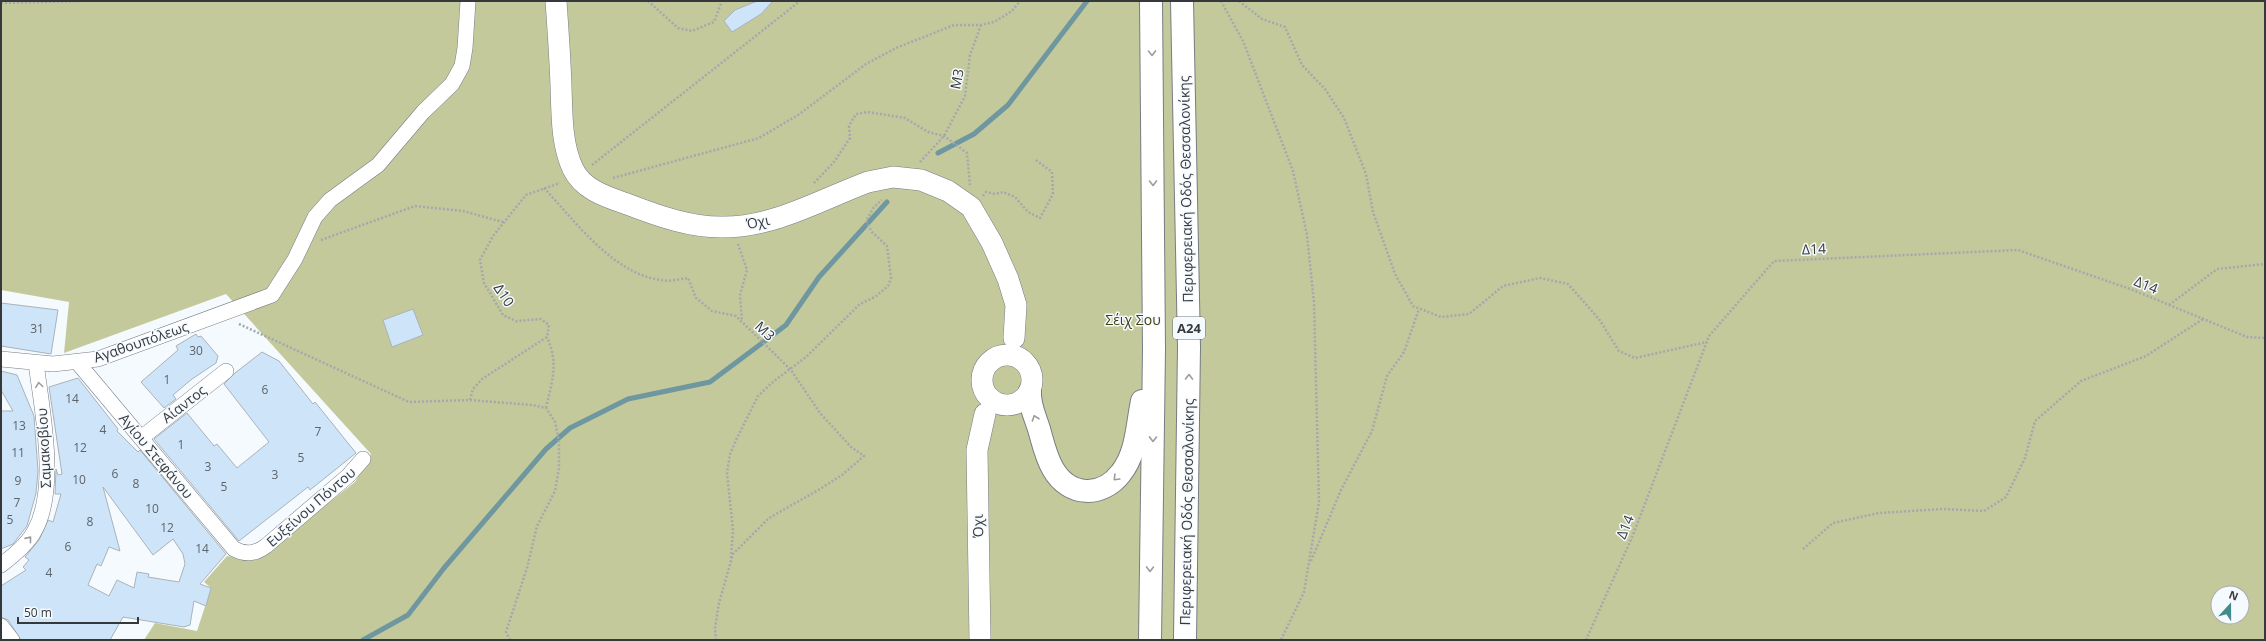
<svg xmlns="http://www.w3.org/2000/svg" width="2266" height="641" font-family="'Open Sans',sans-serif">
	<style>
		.forest { fill: #c4c99c; fill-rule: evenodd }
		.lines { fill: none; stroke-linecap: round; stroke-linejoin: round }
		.stream { stroke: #6e97a0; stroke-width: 5 }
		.building { fill: #cee4f9; stroke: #aab2b9; fill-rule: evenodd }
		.street-casing { stroke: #767d84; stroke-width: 16 }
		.secondary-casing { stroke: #767d84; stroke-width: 22 }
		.highway-casing { stroke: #767d84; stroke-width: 24 }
		.path { stroke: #a4a8ac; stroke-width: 2.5; stroke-dasharray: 2 2; stroke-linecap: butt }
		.street { stroke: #fff; stroke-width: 15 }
		.secondary { stroke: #fff; stroke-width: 21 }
		.highway { stroke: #fff; stroke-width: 22 }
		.oneway { stroke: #9a9c9e }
		.labels { text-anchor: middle; stroke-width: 3; stroke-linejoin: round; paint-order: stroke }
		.number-label { font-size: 12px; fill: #5c646b }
		.shield { fill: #f5faff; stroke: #6f7376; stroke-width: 1 }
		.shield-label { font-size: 13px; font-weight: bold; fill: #36393c }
		.street-label { font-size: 14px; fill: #36393c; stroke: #f5faff }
		.park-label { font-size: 14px; fill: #40430d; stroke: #f5faff }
	</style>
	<rect width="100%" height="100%" fill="#f5faff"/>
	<path class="forest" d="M1 1H2265V640H144L155 623 197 631 211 588 204 582 227 556 256 560 355 482 371 454 226 294 64 353 69 302 1 290ZM2218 593H2242V617H2218Z"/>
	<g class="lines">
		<g class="stream">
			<polyline points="938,153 974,134 1008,105 1087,1"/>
			<polyline points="363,640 408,615 444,568 546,449 570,428 628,399 710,382 786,325 819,277 887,202"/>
		</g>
	</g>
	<g class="building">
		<polygon points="757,1 773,1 761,14 732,32 724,21 735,10"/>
		<polygon points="1,303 58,310 51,354 1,346"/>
		<polygon points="413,309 423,335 392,347 383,320"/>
		<polygon points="196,334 198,337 201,336 218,356 216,363 192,379 173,395 176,399 164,408 141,382 178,350 176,346"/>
		<polygon points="262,352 279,361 313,404 315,402 356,453 310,490 308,487 239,541 154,439 187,413 214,446 217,444 237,468 269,442 224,384 235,373"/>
		<polygon points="1,371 17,375 34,416 38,471 36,493 27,526 13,544 1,549 1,411 13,411 1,390"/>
		<path d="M78 378 118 429 117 431 138 452 140 450 226 554 200 584 211 588 206 606 194 601 190 625 184 627 123 617 110 640H21L8 620 1 617V586L26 570 23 567 29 560 25 557 39 540 48 520 53 522 61 494H55L56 469 58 475 62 474 49 387ZM103 487 153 555 173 539 183 554 185 564 179 582 148 577 149 574 137 572 134 588 117 580 109 596 88 585 97 564 101 566 109 547 120 551Z"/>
	</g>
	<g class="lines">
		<defs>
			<g id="street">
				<polyline points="1,359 53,364 98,359 272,295 295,259 315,217 330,200 378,165 423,112 452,84 462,66 465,48 468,1"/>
				<path d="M78 363 234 549C246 555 255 554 266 546L348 476 363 459"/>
				<polyline points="141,438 226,371"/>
				<path d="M1 565C13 556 28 544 35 530 58 488 42 410 36 363"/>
				<polyline points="1,626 12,640"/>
			</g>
			<g id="secondary">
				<path d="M556 1C558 29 560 57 561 86 562 112 561 144 573 169 583 190 607 197 627 204 658 216 692 228 724 227 775 227 822 199 868 182L893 177 921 180 948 191 971 207 992 243 1008 279 1016 305 1014 338"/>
				<circle cx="1007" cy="380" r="25"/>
				<polyline points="980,640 977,450 985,414"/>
			</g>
			<g id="highway">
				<polyline points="1182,1 1189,347 1185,640"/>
				<path d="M1030 391C1029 405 1035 416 1039 429 1043 443 1046 457 1053 469 1069 497 1102 498 1121 473 1137 453 1137 425 1142 401"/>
				<polyline points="1150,640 1154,349 1151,1"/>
			</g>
		</defs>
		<use href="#street" class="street-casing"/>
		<use href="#secondary" class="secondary-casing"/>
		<use href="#highway" class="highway-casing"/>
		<g class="path">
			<polyline points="648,1 678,28 692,31 714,22 722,1"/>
			<polyline points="1221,1 1243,41 1293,171 1307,235 1314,303 1319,502 1304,592 1281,640"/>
			<polyline points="1239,1 1262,19 1285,27 1302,65 1325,89 1344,118 1366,174 1373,212 1395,274 1413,306 1441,317 1469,314 1503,286 1540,278 1568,284 1599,319 1619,351 1635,358 1707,342"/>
			<polyline points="1,3 81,1"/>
			<polyline points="920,162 944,136 965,96 970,55 981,25"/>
			<polyline points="592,165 800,1"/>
			<polyline points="613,178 759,138 798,115 866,64 896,48 954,25 981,25 994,22 1012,11 1020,1"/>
			<polyline points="814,183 834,162 850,138 849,126 856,114 868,112 905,118 928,132 944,136 967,153 970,185"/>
			<path d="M544 188C575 221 613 274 661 280 669 282 680 279 688 278L696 298 712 311 736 316 742 322 791 370 820 413 851 447 864 456 842 475 820 489 769 518 733 554 719 603 715 628 716 640"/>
			<polyline points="983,196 986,192 995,194 1003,192 1015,197 1028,212 1040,218 1053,194 1052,172 1036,160"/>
			<polyline points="321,240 415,206 463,211 503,222"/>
			<polyline points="738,244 747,270 740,295 742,321"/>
			<polyline points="2169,305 2217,269 2265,264"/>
			<polyline points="239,324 409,402 470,400 532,405 546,408 555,422 559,441 559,468 555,491 537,526 527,568 506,632 510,640"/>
			<polyline points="470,400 473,389 482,379 547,337 549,325 541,319 516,321 503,315 484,283 480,260 493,236 526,195 560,183"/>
			<path d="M546 408C552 381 559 364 547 337"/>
			<polyline points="1803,549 1833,523 1879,513 1942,509 1984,511 2006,497 2025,458 2035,421 2081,381 2146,356 2203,319"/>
			<polyline points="731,558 733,530 727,473 730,454 737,438 758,396 774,381 806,357 860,304 875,297 888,286 891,278 887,246 872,232 866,221 874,207 882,200"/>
			<polyline points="1311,561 1341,490 1372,431 1387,376 1404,352 1419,309"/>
			<polyline points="1586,640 1633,535 1709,336 1774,261 2018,250 2133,290 2247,337 2265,338"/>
		</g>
		<use href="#street" class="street"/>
		<use href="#secondary" class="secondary"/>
		<use href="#highway" class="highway"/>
	</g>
	<defs><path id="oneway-chevron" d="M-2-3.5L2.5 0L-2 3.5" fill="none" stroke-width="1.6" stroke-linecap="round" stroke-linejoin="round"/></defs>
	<g class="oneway">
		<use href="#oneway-chevron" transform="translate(1152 53) rotate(89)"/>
		<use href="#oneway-chevron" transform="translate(1153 183) rotate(89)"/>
		<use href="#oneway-chevron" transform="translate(1189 377) rotate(-89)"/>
		<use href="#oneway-chevron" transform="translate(39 385) rotate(-98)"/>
		<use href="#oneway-chevron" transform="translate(1035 418) rotate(-109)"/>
		<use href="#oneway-chevron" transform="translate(1153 439) rotate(91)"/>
		<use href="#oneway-chevron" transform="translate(1116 478) rotate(135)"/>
		<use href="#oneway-chevron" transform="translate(29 539) rotate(-51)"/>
		<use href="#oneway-chevron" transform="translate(1150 569) rotate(91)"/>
	</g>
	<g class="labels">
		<g class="number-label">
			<text x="37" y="333">31</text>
			<text x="196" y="355">30</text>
			<text x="167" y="384">1</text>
			<text x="265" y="394">6</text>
			<text x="72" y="403">14</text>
			<text x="19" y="430">13</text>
			<text x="103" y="434">4</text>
			<text x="318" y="436">7</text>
			<text x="181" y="449">1</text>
			<text x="80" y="452">12</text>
			<text x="18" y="457">11</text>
			<text x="301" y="462">5</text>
			<text x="208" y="471">3</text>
			<text x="115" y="478">6</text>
			<text x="275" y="479">3</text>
			<text x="79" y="484">10</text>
			<text x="18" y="485">9</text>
			<text x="136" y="488">8</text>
			<text x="224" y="491">5</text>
			<text x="17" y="507">7</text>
			<text x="152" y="513">10</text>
			<text x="10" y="524">5</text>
			<text x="90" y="526">8</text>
			<text x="167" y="532">12</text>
			<text x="68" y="551">6</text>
			<text x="202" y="553">14</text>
			<text x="49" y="577">4</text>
		</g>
		<rect class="shield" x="1173" y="317" width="32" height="22" rx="3"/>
		<g class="shield-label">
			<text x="1189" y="333">Α24</text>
		</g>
		<g class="street-label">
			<text transform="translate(957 79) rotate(-79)" y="5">Μ3</text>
			<text transform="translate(1186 189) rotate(-91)" y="5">Περιφερειακή Οδός Θεσσαλονίκης</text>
			<text transform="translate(758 222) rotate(-12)" y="5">Όχι</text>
			<text transform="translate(1814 249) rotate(-2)" y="5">Δ14</text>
			<text transform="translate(2146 285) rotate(22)" y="5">Δ14</text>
			<text transform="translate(504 295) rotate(56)" y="5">Δ10</text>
			<text transform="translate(765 331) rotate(44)" y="5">Μ3</text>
			<text transform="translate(141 342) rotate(-19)" y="5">Αγαθουπόλεως</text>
			<text transform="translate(184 404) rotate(-38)" y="5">Αίαντος</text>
			<text transform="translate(44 448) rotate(-93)" y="5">Σαμακοβίου</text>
			<text transform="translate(156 456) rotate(50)" y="5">Αγίου Στεφάνου</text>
			<text transform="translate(311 507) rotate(-41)" y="5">Ευξείνου Πόντου</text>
			<text transform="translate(1187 512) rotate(-89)" y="5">Περιφερειακή Οδός Θεσσαλονίκης</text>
			<text transform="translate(978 526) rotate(-91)" y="5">Όχι</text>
			<text transform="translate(1625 527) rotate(-68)" y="5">Δ14</text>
		</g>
		<g class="park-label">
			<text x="1133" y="325">Σέιχ Σου</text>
		</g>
	</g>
	<rect width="2266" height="641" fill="none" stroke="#36393c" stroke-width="4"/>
	<g transform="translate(2230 605) rotate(21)"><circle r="19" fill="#f5faff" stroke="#a9adb1"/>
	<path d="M0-3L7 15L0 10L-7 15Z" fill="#428a8c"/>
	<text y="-6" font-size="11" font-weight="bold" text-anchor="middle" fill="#36393c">N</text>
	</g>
	<path d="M18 617v6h120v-6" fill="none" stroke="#36393c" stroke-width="2"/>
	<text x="24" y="617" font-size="12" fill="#36393c" stroke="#f5faff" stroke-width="3" paint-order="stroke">50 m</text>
</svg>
